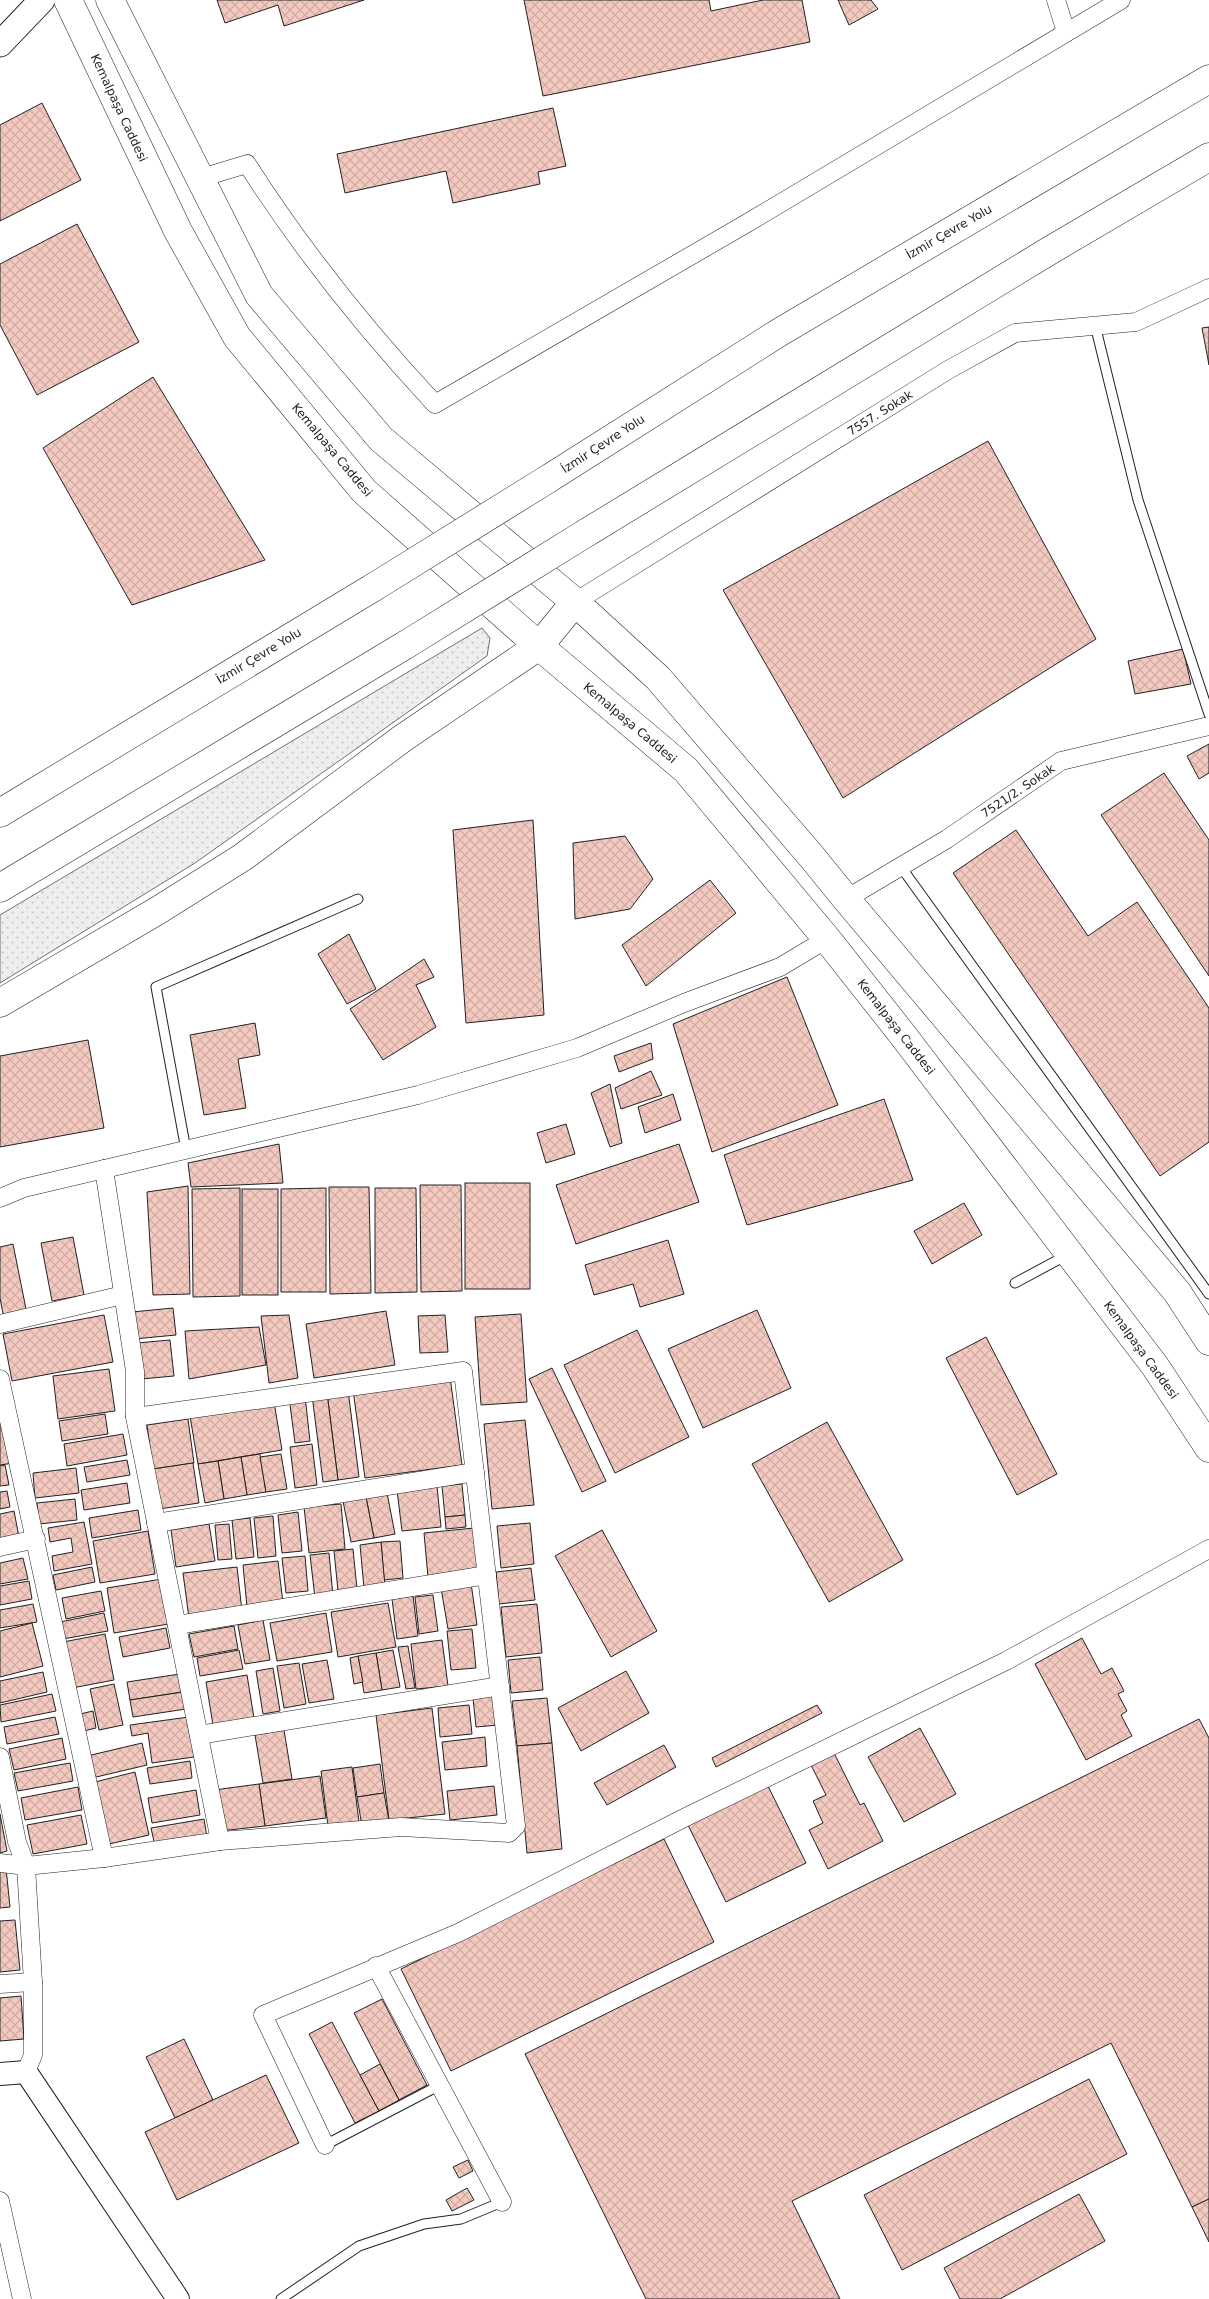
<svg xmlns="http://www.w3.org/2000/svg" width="1209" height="2299" font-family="'DejaVu Sans',sans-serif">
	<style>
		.grass { fill: url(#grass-dots); stroke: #6f6f6f }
		.building { fill: url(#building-cross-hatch); stroke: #222 }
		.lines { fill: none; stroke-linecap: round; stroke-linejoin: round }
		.service-casing { stroke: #222; stroke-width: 11 }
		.minor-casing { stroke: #222; stroke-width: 19 }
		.tertiary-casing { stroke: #222; stroke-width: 24 }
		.secondary-casing { stroke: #222; stroke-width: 27 }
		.primary-casing { stroke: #222; stroke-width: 29 }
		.motorway-casing { stroke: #222; stroke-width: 29 }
		.service { stroke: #fff; stroke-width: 9 }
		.minor { stroke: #fff; stroke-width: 18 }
		.tertiary { stroke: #fff; stroke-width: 22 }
		.secondary { stroke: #fff; stroke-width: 25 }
		.primary { stroke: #fff; stroke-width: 28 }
		.motorway { stroke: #fff; stroke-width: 28 }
		.motorway-bridge-casing { stroke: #222; stroke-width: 29; stroke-linecap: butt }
		.motorway-bridge { stroke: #fff; stroke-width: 28 }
		.labels { text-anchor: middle; stroke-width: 4; stroke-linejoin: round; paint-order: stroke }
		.street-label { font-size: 12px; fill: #222; stroke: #fff }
	</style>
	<defs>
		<pattern id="grass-dots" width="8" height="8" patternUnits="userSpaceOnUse" patternTransform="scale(1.25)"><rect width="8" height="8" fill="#eee"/><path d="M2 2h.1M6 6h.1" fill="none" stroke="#ccc" stroke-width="1.8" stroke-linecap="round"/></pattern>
		<pattern id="building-cross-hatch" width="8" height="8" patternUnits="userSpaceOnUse" patternTransform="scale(1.25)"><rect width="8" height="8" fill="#f3c9c0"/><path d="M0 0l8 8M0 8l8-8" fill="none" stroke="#d0aca5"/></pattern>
	</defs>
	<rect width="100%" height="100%" fill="#fff"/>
	<polygon class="grass" points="482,628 490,638 487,656 195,863 0,983 0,915"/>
	<g class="building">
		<polygon points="217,0 364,0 284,26 278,5 225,23"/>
		<polygon points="524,0 709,0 711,11 763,0 802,0 810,42 543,96"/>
		<polygon points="838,0 871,0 878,9 849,25"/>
		<polygon points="42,103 81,180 0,221 0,125"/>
		<polygon points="553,108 566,166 538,172 540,184 453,203 446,171 345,193 337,154"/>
		<polygon points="77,224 139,342 37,395 0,325 0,264"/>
		<polygon points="1209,327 1209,365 1202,328"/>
		<polygon points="153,377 265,560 132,605 43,448"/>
		<polygon points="988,441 1096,639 843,798 723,590"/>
		<polygon points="1183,649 1191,684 1135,694 1128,661"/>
		<polygon points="1209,744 1209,773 1199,779 1187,756"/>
		<polygon points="1164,773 1209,840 1209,976 1101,815"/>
		<polygon points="533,820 544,1015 466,1023 453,830"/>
		<polygon points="1016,830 1088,936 1137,902 1209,1008 1209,1142 1160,1176 953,873"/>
		<polygon points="625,836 653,879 630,909 575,919 573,843"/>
		<polygon points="710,880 736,913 646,986 622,945"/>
		<polygon points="349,934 376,989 347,1004 318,954"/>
		<polygon points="424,959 434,977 416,985 436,1027 383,1060 350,1009"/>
		<polygon points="787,977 838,1105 712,1152 673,1024"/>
		<polygon points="255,1023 260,1055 238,1059 246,1108 204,1115 190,1035"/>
		<polygon points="88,1040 104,1128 0,1147 0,1056"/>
		<polygon points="651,1043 653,1059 619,1072 614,1056"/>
		<polygon points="651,1071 662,1095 621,1109 615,1088"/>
		<polygon points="610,1084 622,1143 610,1147 591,1093"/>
		<polygon points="673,1094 681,1120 645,1133 638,1107"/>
		<polygon points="884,1099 913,1180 747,1225 724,1155"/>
		<polygon points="566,1124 575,1154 546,1163 537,1133"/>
		<polygon points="279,1144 283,1183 191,1187 188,1163"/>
		<polygon points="679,1144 699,1202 576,1244 556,1185"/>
		<rect x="465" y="1183" width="65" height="106"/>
		<polygon points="420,1185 461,1185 462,1291 421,1292"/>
		<polygon points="188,1186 190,1294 153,1295 147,1192"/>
		<polygon points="329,1187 369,1187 371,1293 330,1294"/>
		<polygon points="240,1188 240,1296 193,1297 192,1189"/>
		<polygon points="326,1188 326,1292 281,1292 281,1189"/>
		<polygon points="375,1188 416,1188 417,1292 375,1293"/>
		<rect x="242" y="1189" width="36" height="106"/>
		<polygon points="964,1203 982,1235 932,1264 914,1231"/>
		<polygon points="73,1237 84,1295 52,1301 41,1243"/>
		<polygon points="668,1240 684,1294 640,1307 633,1284 594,1295 585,1265"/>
		<polygon points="13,1244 27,1314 4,1319 0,1298 0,1247"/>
		<polygon points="173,1308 176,1335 134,1339 132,1312"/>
		<polygon points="757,1310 791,1388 703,1428 668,1349"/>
		<polygon points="386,1311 395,1365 314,1378 306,1324"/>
		<polygon points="521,1314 527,1402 481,1405 475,1317"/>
		<polygon points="104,1315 113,1362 12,1381 3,1334"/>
		<polygon points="289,1315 298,1378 269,1383 261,1316"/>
		<polygon points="445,1315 448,1352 420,1353 418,1316"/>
		<polygon points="259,1327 266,1365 189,1379 185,1331"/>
		<polygon points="637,1330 689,1437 615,1473 564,1365"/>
		<polygon points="986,1337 1057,1474 1017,1495 946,1358"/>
		<polygon points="170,1340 174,1376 141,1379 137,1343"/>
		<polygon points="552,1368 606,1481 582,1492 529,1379"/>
		<polygon points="109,1369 115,1411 58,1419 53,1376"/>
		<polygon points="450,1377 462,1465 365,1478 353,1390"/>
		<polygon points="348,1390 359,1477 338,1480 327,1393"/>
		<polygon points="327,1393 338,1480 323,1482 312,1395"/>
		<polygon points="305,1396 310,1441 295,1443 289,1397"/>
		<polygon points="274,1402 282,1450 198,1464 190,1416"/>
		<polygon points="105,1414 108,1434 62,1441 59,1421"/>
		<polygon points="188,1419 194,1463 153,1469 147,1425"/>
		<polygon points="0,1420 14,1463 0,1465"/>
		<polygon points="525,1420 534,1505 492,1509 484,1424"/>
		<polygon points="827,1422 903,1560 829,1602 752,1464"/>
		<polygon points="123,1434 127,1455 67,1466 64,1444"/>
		<polygon points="312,1444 317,1485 295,1488 290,1447"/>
		<polygon points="260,1454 266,1492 247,1495 241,1457"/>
		<polygon points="281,1454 287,1489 266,1492 260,1457"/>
		<polygon points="241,1457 247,1495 224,1499 218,1461"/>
		<polygon points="127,1460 130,1475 87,1482 84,1467"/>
		<polygon points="218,1461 224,1499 205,1503 198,1464"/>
		<polygon points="193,1463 199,1503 159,1509 153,1469"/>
		<polygon points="5,1465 9,1485 0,1486 0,1466"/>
		<polygon points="76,1468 79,1493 35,1498 33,1473"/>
		<polygon points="127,1483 130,1503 84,1510 81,1490"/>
		<polygon points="462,1484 465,1515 445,1517 442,1486"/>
		<polygon points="437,1486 441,1527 402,1531 397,1490"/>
		<polygon points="7,1491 10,1507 0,1509 0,1492"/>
		<polygon points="387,1493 395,1534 374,1538 366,1497"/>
		<polygon points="366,1497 374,1538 351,1542 343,1501"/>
		<polygon points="75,1499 77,1520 39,1524 37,1503"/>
		<polygon points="341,1504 345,1549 309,1553 304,1507"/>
		<polygon points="138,1510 141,1530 92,1538 89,1518"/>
		<polygon points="14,1511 19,1537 0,1540 0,1514"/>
		<polygon points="298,1512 302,1551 282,1553 278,1515"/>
		<polygon points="465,1515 466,1527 446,1529 445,1517"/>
		<polygon points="273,1516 276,1556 258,1558 254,1518"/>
		<polygon points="250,1518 254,1557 236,1559 232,1520"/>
		<polygon points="84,1522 92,1564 54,1571 52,1556 73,1552 71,1538 50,1542 48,1528"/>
		<polygon points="530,1523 534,1564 501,1568 497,1526"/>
		<polygon points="209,1524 215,1561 176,1567 171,1530"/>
		<polygon points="229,1524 232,1559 218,1560 215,1525"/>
		<polygon points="474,1528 479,1573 428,1577 424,1533"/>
		<polygon points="602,1530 657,1631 611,1657 555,1556"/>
		<polygon points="148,1531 155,1574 100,1583 93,1541"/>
		<polygon points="400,1541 403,1578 384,1580 381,1542"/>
		<polygon points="381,1542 385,1586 364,1588 360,1545"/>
		<polygon points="353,1549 357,1589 338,1591 334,1551"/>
		<polygon points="329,1553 333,1596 315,1598 310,1555"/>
		<polygon points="305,1556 308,1591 286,1593 282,1558"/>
		<polygon points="23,1558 28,1579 0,1584 0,1563"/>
		<polygon points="278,1561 283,1603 247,1607 243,1565"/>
		<polygon points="92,1567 95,1582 56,1590 53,1575"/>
		<polygon points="237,1567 242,1611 189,1618 183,1573"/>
		<polygon points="531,1568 535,1600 499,1604 496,1572"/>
		<polygon points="162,1579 169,1624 114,1633 107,1588"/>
		<polygon points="29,1581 32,1599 0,1605 0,1586"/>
		<polygon points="471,1583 477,1625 448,1629 441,1588"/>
		<polygon points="101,1591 105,1611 66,1619 62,1598"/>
		<polygon points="433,1595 438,1631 419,1634 415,1597"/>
		<polygon points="413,1596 418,1636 397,1639 392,1599"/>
		<polygon points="388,1603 396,1647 338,1657 331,1612"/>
		<polygon points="33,1604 37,1622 0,1628 0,1610"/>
		<polygon points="537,1604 542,1653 506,1657 501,1607"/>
		<polygon points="104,1613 108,1631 63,1639 60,1622"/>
		<polygon points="326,1613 332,1652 277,1661 270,1623"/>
		<polygon points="263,1620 270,1660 245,1664 238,1625"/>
		<polygon points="32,1623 43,1666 0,1677 0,1631"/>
		<polygon points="234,1626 238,1649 194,1657 189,1634"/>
		<polygon points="166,1628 170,1648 123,1657 119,1637"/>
		<polygon points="472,1629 476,1668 451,1670 447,1631"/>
		<polygon points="105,1634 114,1680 72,1688 63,1642"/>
		<polygon points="1082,1638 1101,1674 1112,1668 1124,1691 1118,1694 1127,1711 1121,1715 1132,1736 1086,1760 1035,1664"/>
		<polygon points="442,1640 448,1686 416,1689 411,1644"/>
		<polygon points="408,1646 415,1688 406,1689 398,1647"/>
		<polygon points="239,1650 243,1669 200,1676 197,1658"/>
		<polygon points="393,1650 400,1687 382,1690 376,1653"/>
		<polygon points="376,1653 382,1690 364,1693 358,1656"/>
		<polygon points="358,1656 363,1682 354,1684 350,1658"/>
		<polygon points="540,1657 543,1690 511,1693 508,1660"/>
		<polygon points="327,1660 334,1699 309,1703 302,1664"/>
		<polygon points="299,1663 306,1704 284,1708 277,1666"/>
		<polygon points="273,1668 280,1711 263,1714 256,1671"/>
		<polygon points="626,1671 649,1713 581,1751 558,1708"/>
		<polygon points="43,1672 47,1692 0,1703 0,1681"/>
		<polygon points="180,1674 183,1692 130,1700 127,1682"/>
		<polygon points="247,1675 254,1718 213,1725 206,1682"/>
		<polygon points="114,1684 123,1725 99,1730 90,1689"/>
		<polygon points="183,1692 186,1709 133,1717 130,1700"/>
		<polygon points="52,1694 56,1711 1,1722 0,1705"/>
		<polygon points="495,1695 498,1725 476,1727 473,1698"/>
		<polygon points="547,1698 552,1743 517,1746 512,1701"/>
		<polygon points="469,1705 472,1734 440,1737 438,1708"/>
		<polygon points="817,1705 822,1713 716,1767 712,1758"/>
		<polygon points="432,1708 445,1814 389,1820 376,1715"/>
		<polygon points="93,1711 96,1728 84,1731 80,1714"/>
		<polygon points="55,1717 59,1734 7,1744 4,1727"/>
		<polygon points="189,1717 194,1757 152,1763 148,1733 132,1736 130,1725"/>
		<polygon points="1199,1719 1209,1738 1209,2199 1192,2207 1111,2043 792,2201 840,2299 646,2299 525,2054"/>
		<polygon points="920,1728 956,1794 904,1822 868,1757"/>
		<polygon points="284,1730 292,1779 263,1783 255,1735"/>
		<polygon points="485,1737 487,1766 445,1770 442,1742"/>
		<polygon points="62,1738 66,1759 14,1770 9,1749"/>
		<polygon points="142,1743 147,1765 92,1778 87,1756"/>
		<polygon points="552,1743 562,1849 527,1853 517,1746"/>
		<polygon points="664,1745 676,1767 607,1805 594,1783"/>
		<polygon points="833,1751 860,1805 864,1803 883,1841 828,1869 809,1830 823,1823 813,1801 826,1795 810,1763"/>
		<polygon points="190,1761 192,1778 150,1784 147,1768"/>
		<polygon points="70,1763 73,1781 18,1791 14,1773"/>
		<polygon points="380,1764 384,1793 357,1797 353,1768"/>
		<polygon points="352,1767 359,1822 328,1826 321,1771"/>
		<polygon points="135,1772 149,1835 109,1844 95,1782"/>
		<polygon points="320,1776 326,1818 265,1826 259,1784"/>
		<polygon points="766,1782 806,1863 726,1902 686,1821"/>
		<polygon points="259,1784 265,1826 220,1831 214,1790"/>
		<polygon points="494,1786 497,1815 450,1820 447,1791"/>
		<polygon points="78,1787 82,1810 25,1820 21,1798"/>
		<polygon points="196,1790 200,1815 152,1823 148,1798"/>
		<polygon points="384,1793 389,1821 362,1826 357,1797"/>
		<polygon points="0,1814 7,1851 0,1853"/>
		<polygon points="81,1815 87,1844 33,1854 27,1825"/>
		<polygon points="204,1819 207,1837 155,1846 151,1828"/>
		<polygon points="664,1839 714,1942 451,2071 401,1969"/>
		<polygon points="0,1868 6,1868 10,1907 0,1908"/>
		<polygon points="15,1920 20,1970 0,1972 0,1921"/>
		<polygon points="21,1996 24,2039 0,2041 0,1998"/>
		<polygon points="382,1999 427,2085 399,2100 354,2013"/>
		<polygon points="332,2022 379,2111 355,2123 309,2034"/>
		<polygon points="184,2039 213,2100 175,2118 146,2057"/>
		<polygon points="380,2064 399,2100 379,2111 360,2075"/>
		<polygon points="266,2075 299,2143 177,2200 145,2132"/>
		<polygon points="1089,2079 1127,2154 902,2270 864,2195"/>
		<polygon points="468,2160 473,2171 459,2178 453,2167"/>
		<polygon points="467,2188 474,2200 452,2211 446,2200"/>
		<polygon points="1079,2194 1105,2241 1000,2299 960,2299 944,2268"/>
		<polygon points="1209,2199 1209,2242 1192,2207"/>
	</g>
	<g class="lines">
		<defs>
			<g id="service">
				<polyline points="1095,325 1138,500 1209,714"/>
				<polyline points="901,867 1209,1294"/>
				<polyline points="186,1150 156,987 358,899"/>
				<polyline points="1015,1283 1067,1255"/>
				<polyline points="325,2145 440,2085"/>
				<polyline points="281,2299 359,2246 424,2224 461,2219 502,2202"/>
			</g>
			<g id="minor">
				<polyline points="1056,0 1066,32"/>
				<path d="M201 178 247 164C302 250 365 329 435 404L749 222 1121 0"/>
				<polyline points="575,602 948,370 1015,333 1136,322 1209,288"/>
				<polyline points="846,899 947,839 1061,761 1209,726"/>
				<polyline points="104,1169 135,1371 135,1417 220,1841"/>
				<polyline points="0,1198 24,1188 418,1095 577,1048 684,1003 780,967 827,939"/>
				<polyline points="0,1324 123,1295"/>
				<polyline points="0,1379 104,1858"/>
				<polyline points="156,1523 475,1472"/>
				<polyline points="0,1547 36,1539"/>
				<polyline points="177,1625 487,1575"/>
				<polyline points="199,1735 500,1686"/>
				<polyline points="0,1757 17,1842 26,1866 33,1982 33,2055 26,2072"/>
				<polyline points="0,1863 26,1866 104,1858 220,1841 401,1827 509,1833 516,1826 463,1371 135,1417"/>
				<polyline points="376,1966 502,2202"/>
				<polyline points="0,1984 33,1982"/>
				<polyline points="325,2145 263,2015 458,1933 686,1817 1006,1661 1209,1549"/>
				<polyline points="0,2201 22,2299"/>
			</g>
			<polyline id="tertiary" points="0,2074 26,2072 178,2299"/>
			<polyline id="secondary" points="0,44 42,0"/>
			<g id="primary">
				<polyline points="68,0 178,231 237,337 364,491 539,646 686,770 827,939 902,1034 1155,1366 1209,1448"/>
				<polyline points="110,0 259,295 381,439 575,602 658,678 812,857 846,899 1177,1292 1209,1341"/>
			</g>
			<g id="motorway">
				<polyline points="548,479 780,332 1209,79"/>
				<polyline points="586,533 1049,251 1209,157"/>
				<polyline points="0,813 374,587"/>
				<polyline points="0,888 407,644"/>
				<polyline points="0,1003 157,911 243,857 403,738 539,646 575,602"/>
			</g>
		</defs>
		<use href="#service" class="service-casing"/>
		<use href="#minor" class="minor-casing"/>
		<use href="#tertiary" class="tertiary-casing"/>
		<use href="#secondary" class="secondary-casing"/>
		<use href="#primary" class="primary-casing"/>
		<use href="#motorway" class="motorway-casing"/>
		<use href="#service" class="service"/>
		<use href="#minor" class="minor"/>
		<use href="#tertiary" class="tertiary"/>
		<use href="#secondary" class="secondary"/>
		<use href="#primary" class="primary"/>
		<use href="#motorway" class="motorway"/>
		<defs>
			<g id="motorway-bridge">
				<polyline points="374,587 548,479"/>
				<polyline points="407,644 586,533"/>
			</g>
		</defs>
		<use href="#motorway-bridge" class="motorway-bridge-casing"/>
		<use href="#motorway-bridge" class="motorway-bridge"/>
	</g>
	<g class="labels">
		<g class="street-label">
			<text transform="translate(119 108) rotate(65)" y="4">Kemalpaşa Caddesi</text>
			<text transform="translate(949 232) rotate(-30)" y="4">İzmir Çevre Yolu</text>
			<text transform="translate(880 413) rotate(-32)" y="4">7557. Sokak</text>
			<text transform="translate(603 444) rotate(-33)" y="4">İzmir Çevre Yolu</text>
			<text transform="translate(332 450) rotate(50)" y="4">Kemalpaşa Caddesi</text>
			<text transform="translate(259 656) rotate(-31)" y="4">İzmir Çevre Yolu</text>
			<text transform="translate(630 723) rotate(40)" y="4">Kemalpaşa Caddesi</text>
			<text transform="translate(1018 791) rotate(-34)" y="4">7521/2. Sokak</text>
			<text transform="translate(896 1027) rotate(52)" y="4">Kemalpaşa Caddesi</text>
			<text transform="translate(1141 1350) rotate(54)" y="4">Kemalpaşa Caddesi</text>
		</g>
	</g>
</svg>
